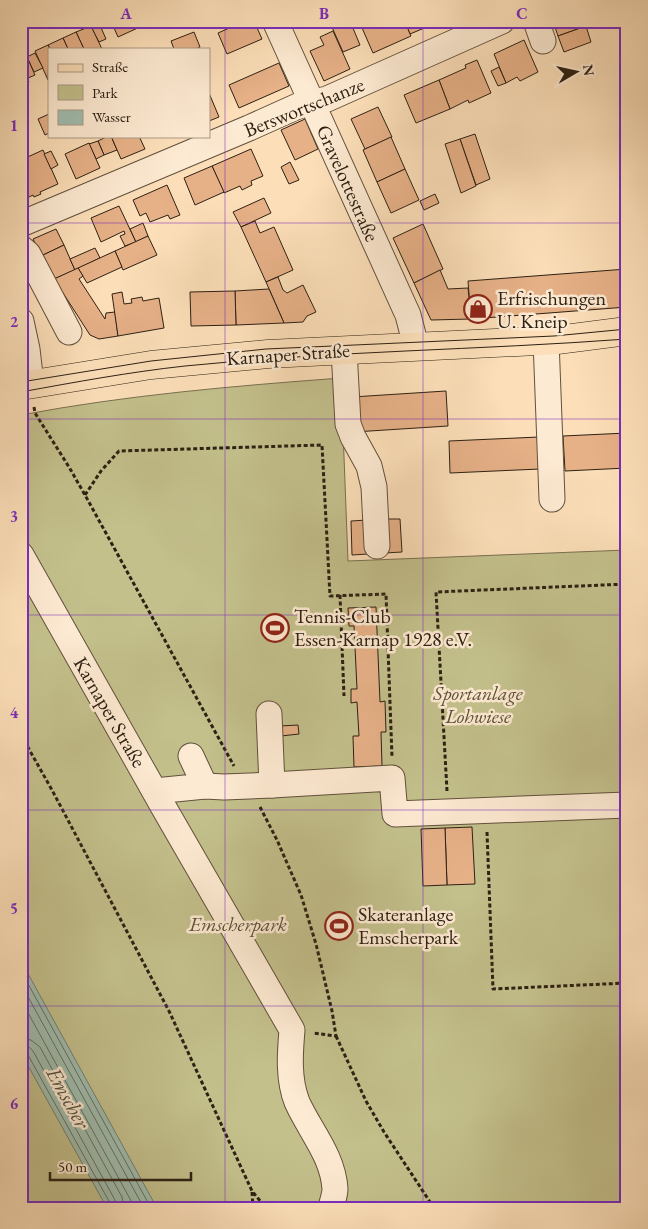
<svg xmlns="http://www.w3.org/2000/svg" width="648" height="1229" font-family="'EB Garamond',serif">
	<style>
		.green { fill: #c3c08c; stroke: #787050 }
		.water { fill: #9fbdaf; stroke: #717e71 }
		.lines { fill: none; stroke-linecap: round; stroke-linejoin: round }
		.shore { stroke: #666e61; stroke-width: 1 }
		.building { fill: #e7b188; stroke: #2d2013 }
		.minor-casing { stroke: #61503c; stroke-width: 27 }
		.major-casing { stroke: #2d2013; stroke-width: 29 }
		.path { stroke: #2d2013; stroke-width: 3; stroke-dasharray: 4 2.5; stroke-linecap: butt }
		.minor { stroke: #fdead2; stroke-width: 25 }
		.major { stroke: #fcdfb9; stroke-width: 28 }
		.tram { stroke: #2d2013; stroke-width: 1 }
		.grid { fill: none; stroke: #7b2cbf; stroke-width: 1; stroke-opacity: 0.55 }
		.labels { text-anchor: middle; stroke-width: 5; stroke-linejoin: round; paint-order: stroke }
		.street-label { font-size: 20px; fill: #2d2013; stroke: #fdead2 }
		.poi-label { font-size: 20px; fill: #2d2013; stroke: #fdead2; text-anchor: start }
		.park-label { font-size: 20px; font-style: italic; fill: #5a5037; stroke: #fdead2 }
		.water-label { font-size: 21px; font-style: italic; fill: #4f4f42; stroke: #fdead2 }
		.neatline { fill: none; stroke: #7b2cbf; stroke-width: 2 }
		.grid-label { font-size: 16px; text-anchor: middle; font-weight: bold; fill: #7b2cbf }
	</style>
	<rect width="100%" height="100%" fill="#fcdfb9"/>
	<filter id="stains"><feTurbulence type="fractalNoise" baseFrequency=".004" numOctaves="4"/><feColorMatrix values="0 0 0 0 .2 0 0 0 0 .09 0 0 0 0 .02 0 0 0 .5 -.17"/></filter>
	<radialGradient id="worn" r=".72"><stop offset=".6" stop-color="#630" stop-opacity="0"/><stop offset="1" stop-color="#630" stop-opacity=".3"/></radialGradient>
	<path class="green" d="M341 378 348 561 627 550V1208H21V415C127 395 234 386 341 378Z"/>
	<polygon class="water" points="21,961 157,1208 107,1208 21,1053"/>
	<g class="lines">
		<g class="shore">
			<polyline points="21,971 151,1208"/>
			<polyline points="21,984 144,1208"/>
			<polyline points="21,1000 135,1208"/>
			<polyline points="21,1038 31,1040 40,1047 122,1197 124,1208"/>
			<polyline points="21,1045 28,1046 33,1051 115,1200 117,1208"/>
			<polyline points="21,1052 25,1052 28,1055 110,1203 111,1208"/>
		</g>
	</g>
	<g class="building">
		<polygon points="111,21 153,21 118,37"/>
		<polygon points="245,21 254,21 262,39 227,54 218,33"/>
		<polygon points="340,21 350,21 360,45 343,52 331,25"/>
		<polygon points="359,21 405,21 411,36 373,53"/>
		<polygon points="405,21 444,21 435,25 434,24 410,34"/>
		<polygon points="553,21 584,21 586,26 558,36"/>
		<polygon points="99,23 106,39 99,42 91,27"/>
		<polygon points="91,26 102,49 84,49 76,32"/>
		<polygon points="586,26 591,42 564,52 558,36"/>
		<polygon points="333,31 350,69 324,81 310,51 324,45 320,37"/>
		<polygon points="76,32 84,49 68,49 63,38"/>
		<polygon points="194,32 200,47 196,49 174,49 171,41"/>
		<polygon points="63,38 68,49 50,49 48,45"/>
		<polygon points="524,40 538,72 520,81 517,77 506,83 494,54"/>
		<polygon points="48,45 50,49 49,49 48,80 35,51"/>
		<polygon points="35,53 43,68 34,72 27,57"/>
		<polygon points="27,57 35,75 28,78 21,64 21,59"/>
		<polygon points="477,60 491,93 469,103 468,100 450,109 439,80 466,68 465,65"/>
		<polygon points="279,63 289,86 239,108 229,85"/>
		<polygon points="21,64 29,82 21,86"/>
		<polygon points="499,67 506,83 498,86 491,71"/>
		<polygon points="439,80 450,109 416,123 404,95"/>
		<polygon points="209,93 219,117 209,121"/>
		<polygon points="378,107 392,137 365,149 351,119"/>
		<polygon points="49,114 49,133 45,135 38,119"/>
		<polygon points="305,119 318,149 295,160 281,130"/>
		<polygon points="475,134 490,179 476,185 460,139"/>
		<polygon points="108,136 111,136 117,150 104,155 98,141"/>
		<polygon points="111,136 139,136 145,149 121,159"/>
		<polygon points="391,137 405,169 377,182 363,150"/>
		<polygon points="460,139 476,186 461,193 445,144"/>
		<polygon points="98,141 104,155 96,159 89,144"/>
		<polygon points="89,143 100,168 76,179 65,154"/>
		<polygon points="251,149 263,176 251,181 252,185 242,190 240,186 224,193 212,166"/>
		<polygon points="43,150 58,184 40,192 41,194 34,197 33,195 21,201 21,160"/>
		<polygon points="51,151 58,165 51,169 44,154"/>
		<polygon points="290,162 299,180 289,184 281,167"/>
		<polygon points="212,166 224,192 195,205 184,178"/>
		<polygon points="405,169 419,200 391,213 377,182"/>
		<polygon points="167,185 180,215 170,219 168,215 150,222 146,213 140,216 133,200"/>
		<polygon points="435,194 439,203 424,210 420,201"/>
		<polygon points="264,198 271,213 241,227 233,212"/>
		<polygon points="119,206 136,242 125,246 120,236 125,234 124,231 101,242 91,218"/>
		<polygon points="255,221 260,233 274,227 293,270 266,282 241,227"/>
		<polygon points="143,223 148,236 136,242 130,229"/>
		<polygon points="423,224 443,269 414,283 393,238"/>
		<polygon points="56,229 64,245 41,256 33,239"/>
		<polygon points="148,236 157,255 123,270 115,251"/>
		<polygon points="64,245 75,270 54,279 41,256"/>
		<polygon points="95,248 100,258 75,270 70,259"/>
		<polygon points="115,251 122,267 87,283 78,268"/>
		<polygon points="78,268 83,276 79,279 105,319 106,313 115,312 118,336 99,339 90,335 54,279"/>
		<polygon points="627,269 627,307 471,319 468,281"/>
		<polygon points="440,270 448,289 468,288 471,319 431,320 414,283"/>
		<polygon points="278,277 283,290 287,293 303,285 316,312 307,316 303,322 284,323 266,282"/>
		<polygon points="269,289 284,323 236,325 235,291"/>
		<polygon points="235,291 236,325 191,326 190,292"/>
		<polygon points="122,292 124,304 132,303 131,299 142,297 143,301 159,298 164,328 118,336 112,294"/>
		<polygon points="446,391 448,426 354,432 352,397"/>
		<polygon points="627,433 627,468 565,471 563,436"/>
		<polygon points="539,437 540,469 450,473 449,441"/>
		<polygon points="384,519 400,519 402,552 385,553"/>
		<polygon points="367,520 368,554 352,555 351,521"/>
		<polygon points="376,607 380,702 385,701 386,732 381,732 382,766 354,767 353,736 359,736 357,702 351,703 351,689 357,689 354,626 349,626 348,608"/>
		<polygon points="298,725 299,734 281,736 280,726"/>
		<polygon points="472,827 475,884 447,885 445,828"/>
		<polygon points="445,828 447,885 423,886 421,829"/>
	</g>
	<g class="lines">
		<defs>
			<g id="minor">
				<polyline points="275,21 408,315 416,346"/>
				<polyline points="536,21 543,41"/>
				<polyline points="21,224 249,128 298,106 327,99 502,21"/>
				<polyline points="21,248 28,254 69,332"/>
				<polyline points="21,321 27,349 31,384"/>
				<polyline points="546,340 552,499"/>
				<polyline points="344,350 348,424 353,437 369,466 374,487 377,546"/>
				<path d="M21 555 164 808 292 1030C290 1053 288 1079 297 1102 310 1131 333 1156 335 1189 335 1195 332 1202 331 1208"/>
				<polyline points="269,714 272,785"/>
				<polyline points="205,786 224,787 272,785 392,778 395,814 627,805"/>
				<polyline points="155,791 205,786 191,756"/>
			</g>
			<polyline id="major" points="21,386 151,365 268,354 557,340 627,331"/>
		</defs>
		<use href="#minor" class="minor-casing"/>
		<use href="#major" class="major-casing"/>
		<g class="path">
			<polyline points="34,407 35,413 69,467 85,495 234,766"/>
			<polyline points="85,495 101,471 119,451 322,445 330,596 386,594 392,757"/>
			<polyline points="340,595 344,696"/>
			<polyline points="21,735 52,790 169,1011 252,1191 266,1208"/>
			<polyline points="447,791 436,592 627,584"/>
			<polyline points="260,807 277,840 301,895 316,944 332,1011 336,1036 313,1033"/>
			<polyline points="487,832 493,989 627,983"/>
			<polyline points="336,1036 366,1101 384,1132 434,1208"/>
			<polyline points="252,1192 253,1208"/>
		</g>
		<use href="#minor" class="minor"/>
		<use href="#major" class="major"/>
		<g class="tram">
			<polyline points="21,382 151,361 266,349 554,336 627,329"/>
			<path d="M21 392C76 382 130 372 185 366 332 351 480 350 627 339"/>
		</g>
	</g>
	<path class="grid" d="M225 21V1208M423 21V1208M21 223H627M21 419H627M21 615H627M21 810H627M21 1006H627"/>
	<defs>
		<symbol id="shop-ring" viewBox="-11 -11 22 22"><circle r="9.5" fill="#fdead2" stroke="#8f2418" stroke-width="1.5"/><path d="M-5-2.5h2.3a2.7 3.5 0 0 1 5.4 0H5L5.5 6h-11ZM-1.5-2.5h3a1.5 2.3 0 0 0-3 0Z" fill="#8f2418"/></symbol>
		<symbol id="stadium-ring" viewBox="-11 -11 22 22"><circle r="9.5" fill="#fdead2" stroke="#8f2418" stroke-width="1.5"/><path d="M0-5a6.5 5 0 1 0 0 10a6.5 5 0 1 0 0-10ZM-3.5-1.8h7v3.6h-7Z" fill="#8f2418"/></symbol>
	</defs>
	<g fill-rule="evenodd">
		<use href="#shop-ring" x="462" y="293" width="32" height="32"/>
		<use href="#stadium-ring" x="259" y="612" width="32" height="32"/>
		<use href="#stadium-ring" x="323" y="910" width="32" height="32"/>
	</g>
	<g class="labels">
		<g class="street-label">
			<text transform="translate(304 107) rotate(-22)" y="7">Berswortschanze</text>
			<text transform="translate(348 183) rotate(66)" y="7">Gravelottestraße</text>
			<text transform="translate(288 354) rotate(-4)" y="7">Karnaper Straße</text>
			<text transform="translate(110 712) rotate(60)" y="7">Karnaper Straße</text>
		</g>
		<g class="poi-label">
			<text x="497" y="305">Erfrischungen<tspan x="497" dy="23">U. Kneip</tspan></text>
			<text x="294" y="623">Tennis-Club<tspan x="294" dy="23">Essen-Karnap 1928 e.V.</tspan></text>
			<text x="358" y="921">Skateranlage<tspan x="358" dy="23">Emscherpark</tspan></text>
		</g>
		<g class="park-label">
			<text x="478" y="700">Sportanlage<tspan x="478" dy="23">Lohwiese</tspan></text>
			<text x="238" y="931">Emscherpark</text>
		</g>
		<g class="water-label">
			<text transform="translate(68 1098) rotate(61)" y="7">Emscher</text>
		</g>
	</g>
	<rect width="648" height="1229" fill="none" stroke="#fcdfb9" stroke-width="55"/>
	<rect x="48" y="48" width="162" height="90" fill="#fdead2" stroke="#aa9986"/>
	<rect x="58" y="64" width="25" height="8" fill="#fcdfb9" stroke="#aa9986"/>
	<text x="92" y="72" font-size="15" fill="#2d2013">Straße</text>
	<rect x="58" y="85" width="25" height="15" fill="#c3c08c" stroke="#aa9986"/>
	<text x="92" y="98" font-size="15" fill="#2d2013">Park</text>
	<rect x="58" y="110" width="25" height="15" fill="#9fbdaf" stroke="#aa9986"/>
	<text x="92" y="122" font-size="15" fill="#2d2013">Wasser</text>
	<g transform="translate(576 72) rotate(81)" stroke="#fdead2" stroke-width="4" paint-order="stroke">
	<path d="M0-4L9 19L0 12L-9 19Z" fill="#2d2013"/>
	<text y="-8" font-size="14" font-weight="bold" text-anchor="middle" fill="#2d2013">N</text>
	</g>
	<path d="M50 1172v8h141v-8" fill="none" stroke="#2d2013" stroke-width="2.5"/>
	<text x="58" y="1172" font-size="15" fill="#2d2013" stroke="#fdead2" stroke-width="4" paint-order="stroke">50 m</text>
	<rect x="28" y="28" width="592" height="1174" class="neatline"/>
	<g class="grid-label">
		<text x="126" y="19">A</text>
		<text x="324" y="19">B</text>
		<text x="522" y="19">C</text>
		<text x="14" y="131">1</text>
		<text x="14" y="327">2</text>
		<text x="14" y="522">3</text>
		<text x="14" y="718">4</text>
		<text x="14" y="914">5</text>
		<text x="14" y="1109">6</text>
	</g>
	<rect width="100%" height="100%" filter="url(#stains)"/>
	<rect width="100%" height="100%" fill="url(#worn)"/>
</svg>
